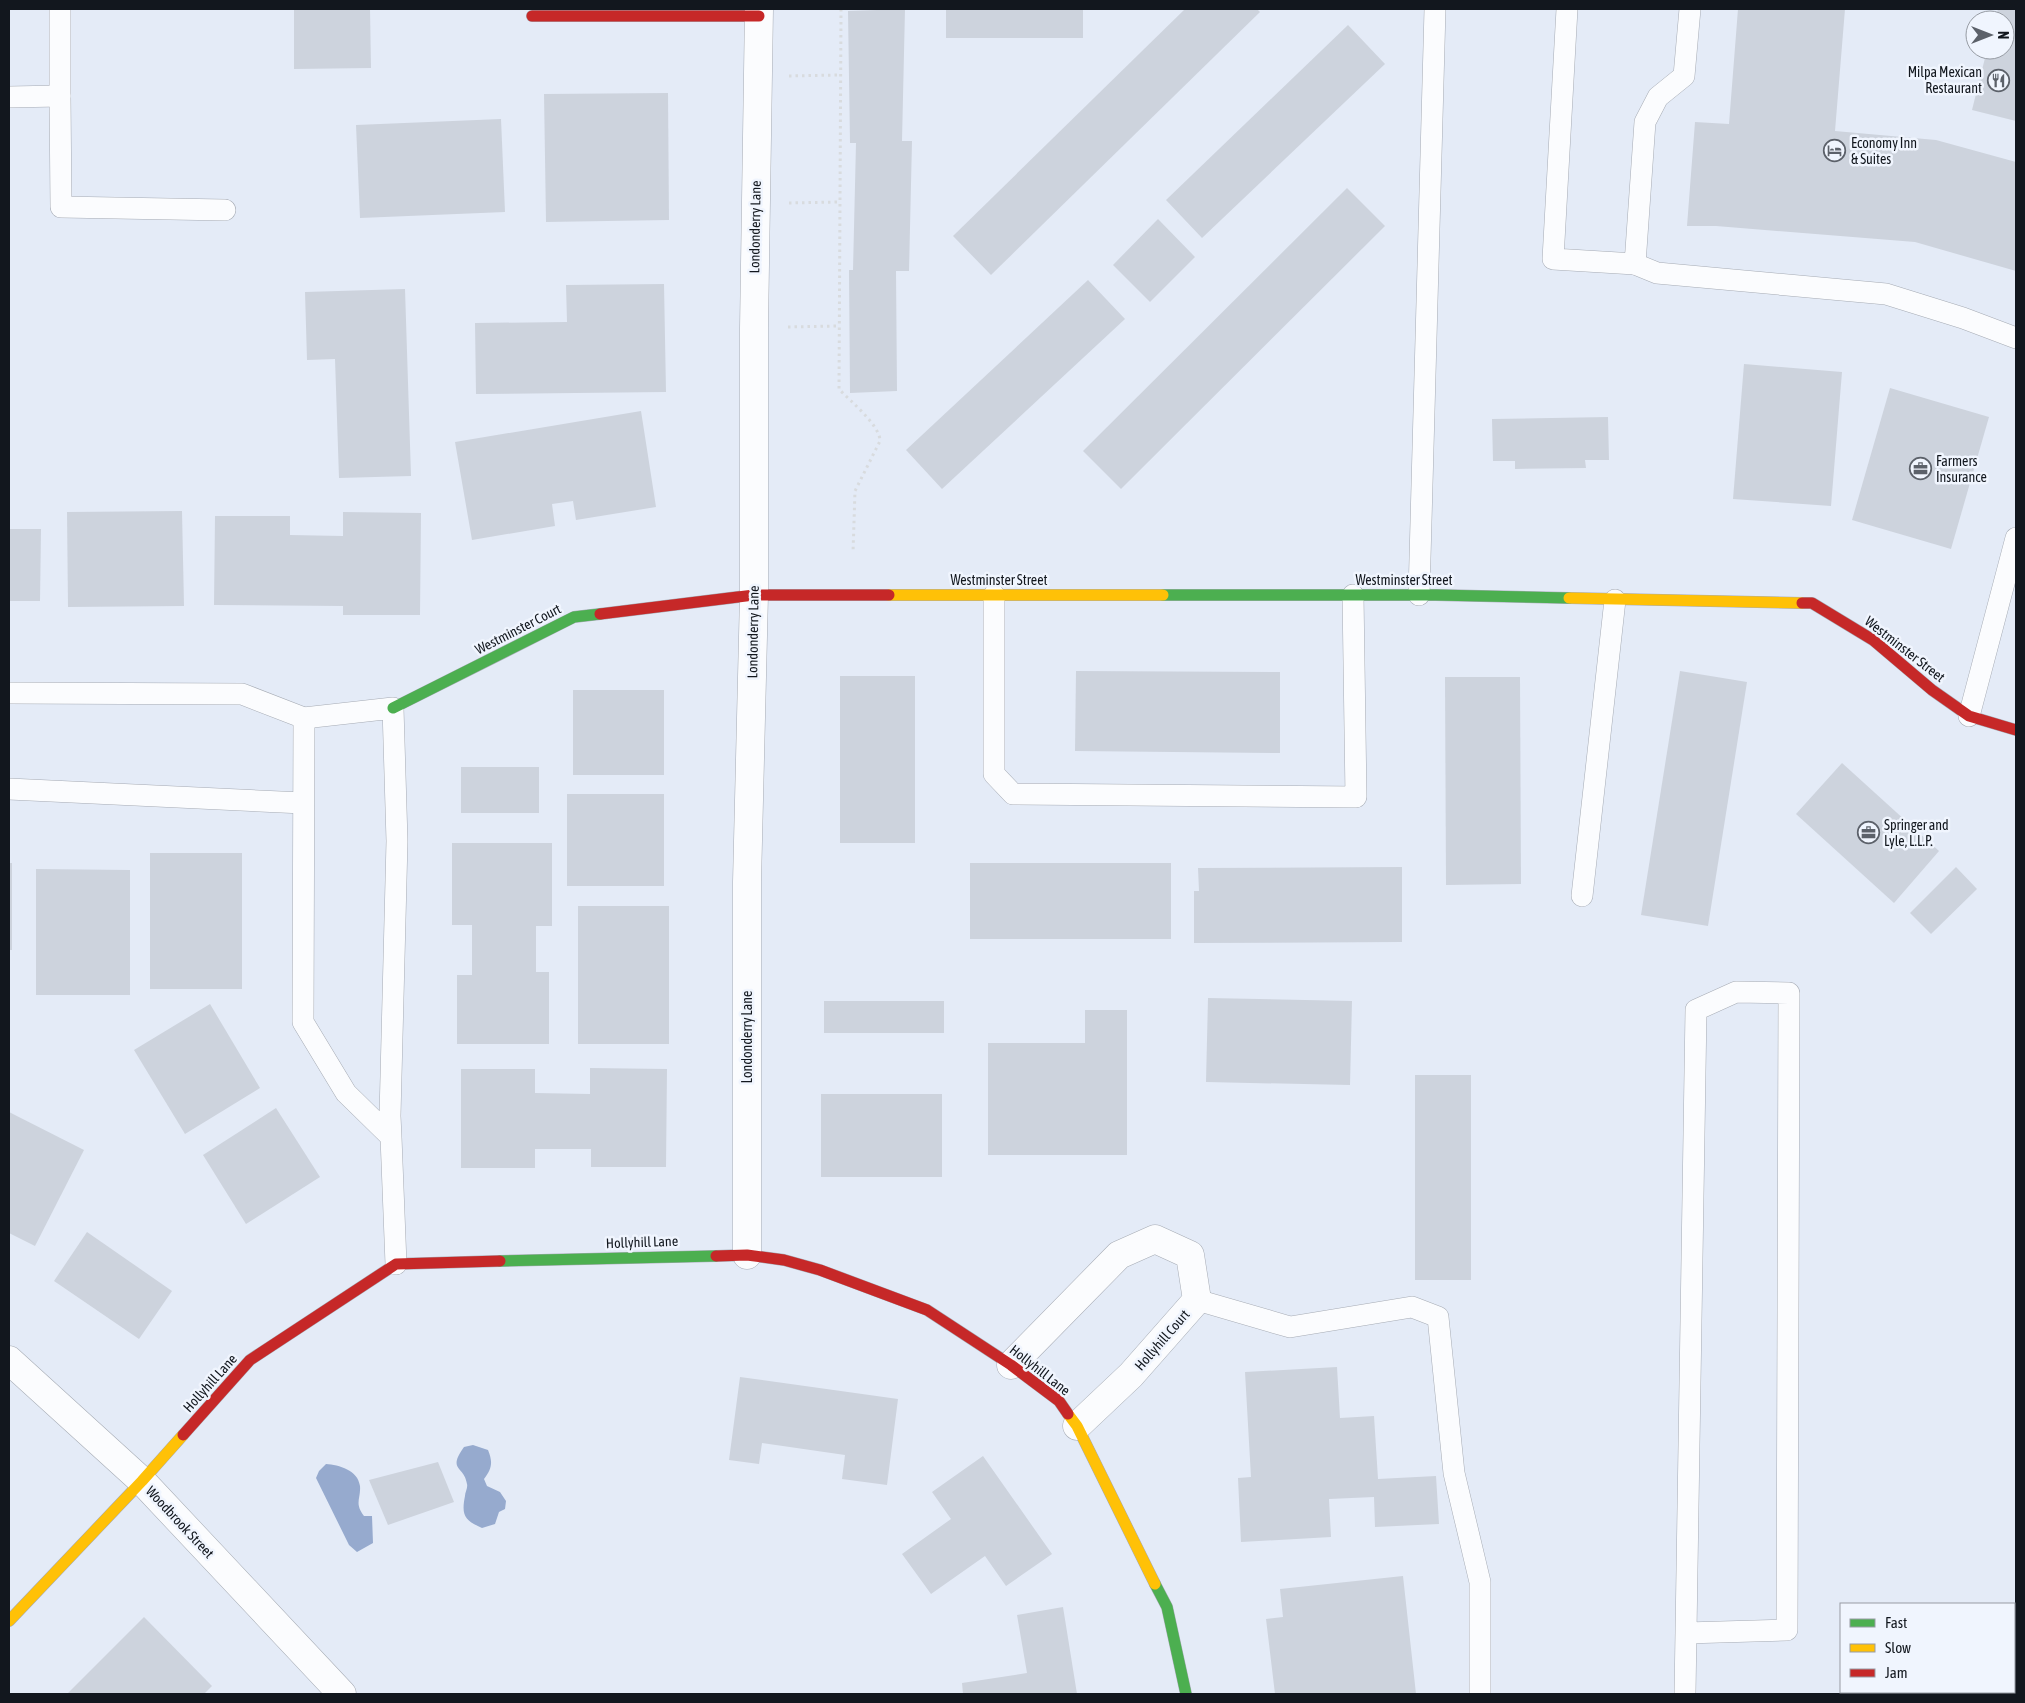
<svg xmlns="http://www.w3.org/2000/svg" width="2025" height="1703" font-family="'Asap Condensed',sans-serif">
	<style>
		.water { fill: #96aace }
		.building { fill: #cdd3dd }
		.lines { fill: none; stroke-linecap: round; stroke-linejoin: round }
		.lane-casing { stroke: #a6abb4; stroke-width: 22 }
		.street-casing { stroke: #a6abb4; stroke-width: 29 }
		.fast-casing { stroke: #a6abb4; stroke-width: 12 }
		.slow-casing { stroke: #a6abb4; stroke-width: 12 }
		.jam-casing { stroke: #a6abb4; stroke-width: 12 }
		.path { stroke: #d8dbde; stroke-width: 3; stroke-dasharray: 2.5 4; stroke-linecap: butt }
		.lane { stroke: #fbfcfe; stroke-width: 21 }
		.street { stroke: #fbfcfe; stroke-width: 28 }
		.fast { stroke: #4caf50; stroke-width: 11 }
		.slow { stroke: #ffc107; stroke-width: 11 }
		.jam { stroke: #c62828; stroke-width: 11 }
		.labels { text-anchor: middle; stroke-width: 5; stroke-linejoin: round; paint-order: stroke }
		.poi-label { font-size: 14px; fill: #12171e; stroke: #f0f5fe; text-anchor: start }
		.street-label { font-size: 14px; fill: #12171e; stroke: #f0f5fe }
	</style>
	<rect width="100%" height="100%" fill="#e4ebf7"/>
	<g class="water">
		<path d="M473 1445 488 1450C493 1462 492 1469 484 1479L487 1486 500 1492 506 1501 505 1509 499 1512 495 1524 482 1528C465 1520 461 1516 465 1496 465 1492 468 1488 467 1484 464 1465 447 1471 464 1447Z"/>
		<path d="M326 1464C339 1465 358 1470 360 1486 361 1499 354 1503 364 1516H372L373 1543 357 1552 349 1545 316 1478 319 1471Z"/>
	</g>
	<g class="building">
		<polygon points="294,9 370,9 371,68 294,69"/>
		<polygon points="905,9 902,141 912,141 909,271 896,271 897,391 850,393 849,270 853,270 856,143 850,143 848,11"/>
		<rect x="946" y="9" width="137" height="29"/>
		<polygon points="1185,9 1257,9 1260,12 991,275 953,236"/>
		<polygon points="1738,9 1845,9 1835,131 1936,140 2016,162 2016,271 1915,242 1716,226 1687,226 1695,122 1729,124"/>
		<polygon points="1998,9 2016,9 2016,121 1972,110 1987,50 2005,50 2005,20 1995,20"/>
		<polygon points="1348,25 1385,64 1202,238 1166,200"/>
		<polygon points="668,93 669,220 546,222 544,94"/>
		<polygon points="501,119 505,212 360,218 356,125"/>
		<polygon points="1347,188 1385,226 1121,489 1083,451"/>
		<polygon points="1158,219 1195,257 1150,302 1113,265"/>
		<polygon points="1088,280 1125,319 942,489 906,450"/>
		<polygon points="664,284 666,392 476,394 475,323 567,322 566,285"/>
		<polygon points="405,289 411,476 339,478 335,359 307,360 305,292"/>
		<polygon points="1744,364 1842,372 1831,506 1733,499"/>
		<polygon points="1890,388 1989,417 1951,549 1852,520"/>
		<polygon points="641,411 656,507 576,520 573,501 552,504 555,526 472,540 455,442"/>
		<polygon points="1608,417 1609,460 1585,460 1586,468 1515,469 1515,461 1493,461 1492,419"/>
		<polygon points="182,511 184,606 68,607 67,512"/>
		<polygon points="343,512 421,513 420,615 343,615 343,606 214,605 215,516 290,516 290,535 343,536"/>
		<polygon points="9,529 41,529 40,601 9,601"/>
		<polygon points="1076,671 1280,672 1280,753 1075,751"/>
		<polygon points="1680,671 1747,682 1708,926 1641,915"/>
		<rect x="840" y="676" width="75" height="167"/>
		<polygon points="1445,677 1520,677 1521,884 1446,885"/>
		<rect x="573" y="690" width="91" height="85"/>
		<polygon points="1842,763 1939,851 1894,903 1796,814"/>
		<rect x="461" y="767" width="78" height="46"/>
		<rect x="567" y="794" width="97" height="92"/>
		<polygon points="452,843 552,843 552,926 536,926 536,972 549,972 549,1044 457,1044 457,975 472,975 472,925 452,925"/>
		<rect x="150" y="853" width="92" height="136"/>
		<rect x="9" y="863" width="3" height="87"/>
		<rect x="970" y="863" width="201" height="76"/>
		<polygon points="1402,867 1402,942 1194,943 1194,891 1199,891 1198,868"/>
		<polygon points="1956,867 1977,889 1931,934 1910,913"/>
		<polygon points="36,869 130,870 130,995 36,995"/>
		<rect x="578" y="906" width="91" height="138"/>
		<polygon points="1208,998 1352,1001 1350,1085 1206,1082"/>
		<rect x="824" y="1001" width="120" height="32"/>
		<polygon points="210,1004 260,1088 185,1134 134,1050"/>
		<polygon points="1085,1010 1127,1010 1127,1155 988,1155 988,1043 1085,1043"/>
		<polygon points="590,1068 667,1069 666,1167 591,1167 591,1149 535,1149 535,1168 461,1168 461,1069 535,1069 535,1093 590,1094"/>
		<rect x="1415" y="1075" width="56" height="205"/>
		<rect x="821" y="1094" width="121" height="83"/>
		<polygon points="276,1108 320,1177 246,1224 203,1155"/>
		<polygon points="9,1112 84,1150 35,1246 9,1233"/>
		<polygon points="87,1232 172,1291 139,1339 54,1281"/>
		<polygon points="1337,1367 1340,1418 1374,1416 1378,1479 1436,1476 1439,1524 1375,1527 1374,1497 1329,1499 1331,1537 1241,1542 1238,1478 1251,1477 1245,1372"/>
		<polygon points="740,1377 898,1399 887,1485 842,1479 845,1455 762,1443 759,1464 729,1460"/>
		<polygon points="983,1456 1052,1554 1006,1586 985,1556 931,1594 902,1554 951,1519 932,1492"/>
		<polygon points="438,1462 454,1502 388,1525 369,1480"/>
		<polygon points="1403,1576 1416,1694 1275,1694 1266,1619 1283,1617 1280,1589"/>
		<polygon points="1063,1607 1077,1694 963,1694 962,1683 1027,1673 1017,1615"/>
		<polygon points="144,1617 212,1686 204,1694 67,1694"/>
	</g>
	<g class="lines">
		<defs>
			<g id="lane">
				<polyline points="1567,9 1553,259 1635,264 1645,122 1658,97 1684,76 1690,9"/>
				<polyline points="60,96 61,207 225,210"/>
				<polyline points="9,97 60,96 60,9"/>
				<polyline points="1635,264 1657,273 1886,294 1963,318 2016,338"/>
				<polyline points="994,595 994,774 1013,794 1356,797 1353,595"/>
				<polyline points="1419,595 1435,9"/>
				<polyline points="9,693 242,694 304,718"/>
				<polyline points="1969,716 2016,538"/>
				<polyline points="9,789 303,803"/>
				<polyline points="1582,896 1615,600"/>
				<polyline points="391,1137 346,1093 303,1022 304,718 393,708 397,841 390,1116 391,1137 396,1264"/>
				<polyline points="1197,1300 1290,1327 1412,1307 1438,1317 1454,1473 1480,1582 1480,1694"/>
				<polyline points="1685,1694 1696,1010 1736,992 1789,993 1787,1630 1686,1633"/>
			</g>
			<g id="street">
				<polyline points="747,1255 747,882 754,595 754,328 759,9"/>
				<polyline points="9,1360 142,1481 342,1694"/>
				<polyline points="1011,1365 1119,1255 1155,1239 1190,1255 1197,1300 1131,1375 1077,1426"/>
			</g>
			<g id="fast">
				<polyline points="1163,595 1436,595 1569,598"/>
				<polyline points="393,708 574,617 600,614"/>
				<polyline points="500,1261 716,1256"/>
				<polyline points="1155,1584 1167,1607 1186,1694"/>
			</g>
			<g id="slow">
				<polyline points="889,595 1163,595"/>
				<polyline points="1569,598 1802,603"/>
				<polyline points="1068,1414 1077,1426 1155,1584"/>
				<polyline points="9,1621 142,1481 183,1435"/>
			</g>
			<g id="jam">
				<polyline points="532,16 759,16"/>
				<polyline points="1802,603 1812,603 1873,640 1932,690 1969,716 2016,730"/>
				<polyline points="600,614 754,595 889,595"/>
				<polyline points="716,1256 747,1255 784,1260 820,1270 927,1310 1011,1365 1059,1401 1068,1414"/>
				<polyline points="183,1435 250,1360 396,1264 500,1261"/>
			</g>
		</defs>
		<use href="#lane" class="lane-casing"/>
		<use href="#street" class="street-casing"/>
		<use href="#fast" class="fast-casing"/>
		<use href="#slow" class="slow-casing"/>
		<use href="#jam" class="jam-casing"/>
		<g class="path">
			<path d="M841 9 839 389C850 401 880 425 880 441L855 491 853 553"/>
			<polyline points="789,76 840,75"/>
			<polyline points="789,203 840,202"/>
			<polyline points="788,327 839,326"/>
		</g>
		<use href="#lane" class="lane"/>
		<use href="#street" class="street"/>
		<use href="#fast" class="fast"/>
		<use href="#slow" class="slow"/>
		<use href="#jam" class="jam"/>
	</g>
	<defs>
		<symbol id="restaurant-ring" viewBox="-11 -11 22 22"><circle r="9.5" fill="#f0f5fe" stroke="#5c616a" stroke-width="1.5"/><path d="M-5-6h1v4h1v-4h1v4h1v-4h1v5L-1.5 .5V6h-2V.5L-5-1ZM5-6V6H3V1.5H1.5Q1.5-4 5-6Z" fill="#5c616a"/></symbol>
		<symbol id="hotel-ring" viewBox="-11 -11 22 22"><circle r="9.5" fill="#f0f5fe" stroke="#5c616a" stroke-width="1.5"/><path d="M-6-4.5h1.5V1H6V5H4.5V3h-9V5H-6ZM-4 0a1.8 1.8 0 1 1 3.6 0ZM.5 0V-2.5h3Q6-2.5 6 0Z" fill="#5c616a"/></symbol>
		<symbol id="office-ring" viewBox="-11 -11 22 22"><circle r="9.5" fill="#f0f5fe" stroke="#5c616a" stroke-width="1.5"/><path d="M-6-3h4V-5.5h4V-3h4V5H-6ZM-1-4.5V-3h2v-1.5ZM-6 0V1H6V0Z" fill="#5c616a"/></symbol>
	</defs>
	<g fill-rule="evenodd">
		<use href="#restaurant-ring" x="1986" y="68" width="25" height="25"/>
		<use href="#hotel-ring" x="1822" y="138" width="25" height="25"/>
		<use href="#office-ring" x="1908" y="456" width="25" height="25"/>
		<use href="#office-ring" x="1856" y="820" width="25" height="25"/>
	</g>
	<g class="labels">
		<g class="poi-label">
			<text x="1982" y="77" text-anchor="end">Milpa Mexican<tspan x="1982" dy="16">Restaurant</tspan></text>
			<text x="1851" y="148">Economy Inn<tspan x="1851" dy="16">&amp; Suites</tspan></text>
			<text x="1936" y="466">Farmers<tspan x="1936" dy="16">Insurance</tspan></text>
			<text x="1884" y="830">Springer and<tspan x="1884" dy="16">Lyle, L.L.P.</tspan></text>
		</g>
		<g class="street-label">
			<text transform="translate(755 227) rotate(-89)" y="5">Londonderry Lane</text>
			<text x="999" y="585">Westminster Street</text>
			<text x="1404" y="585">Westminster Street</text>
			<text transform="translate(518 629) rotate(-27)" y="5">Westminster Court</text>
			<text transform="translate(753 632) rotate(-89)" y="5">Londonderry Lane</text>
			<text transform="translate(1905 649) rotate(38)" y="5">Westminster Street</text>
			<text transform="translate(747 1037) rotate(-90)" y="5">Londonderry Lane</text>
			<text transform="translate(642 1242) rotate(-2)" y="5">Hollyhill Lane</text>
			<text transform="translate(1162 1340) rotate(-49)" y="5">Hollyhill Court</text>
			<text transform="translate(1040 1370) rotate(38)" y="5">Hollyhill Lane</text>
			<text transform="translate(210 1383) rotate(-48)" y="5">Hollyhill Lane</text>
			<text transform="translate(180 1522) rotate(47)" y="5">Woodbrook Street</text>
		</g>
	</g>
	<rect width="2025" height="1703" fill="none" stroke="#12171e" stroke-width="20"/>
	<rect x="1840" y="1603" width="175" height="90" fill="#f0f5fe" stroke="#979ca4"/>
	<rect x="1850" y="1619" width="25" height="8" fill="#4caf50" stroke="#979ca4"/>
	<text x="1885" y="1628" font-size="15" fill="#12171e">Fast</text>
	<rect x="1850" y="1644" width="25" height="8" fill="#ffc107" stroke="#979ca4"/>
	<text x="1885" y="1653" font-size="15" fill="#12171e">Slow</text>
	<rect x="1850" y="1669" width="25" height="8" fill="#c62828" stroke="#979ca4"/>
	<text x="1885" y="1678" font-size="15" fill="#12171e">Jam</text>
	<g transform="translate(1990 35) rotate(90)"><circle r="24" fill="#f0f5fe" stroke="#979ca4"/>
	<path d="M0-4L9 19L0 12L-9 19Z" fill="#5c616a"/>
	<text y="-8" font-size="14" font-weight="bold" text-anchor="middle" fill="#12171e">N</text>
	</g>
</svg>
